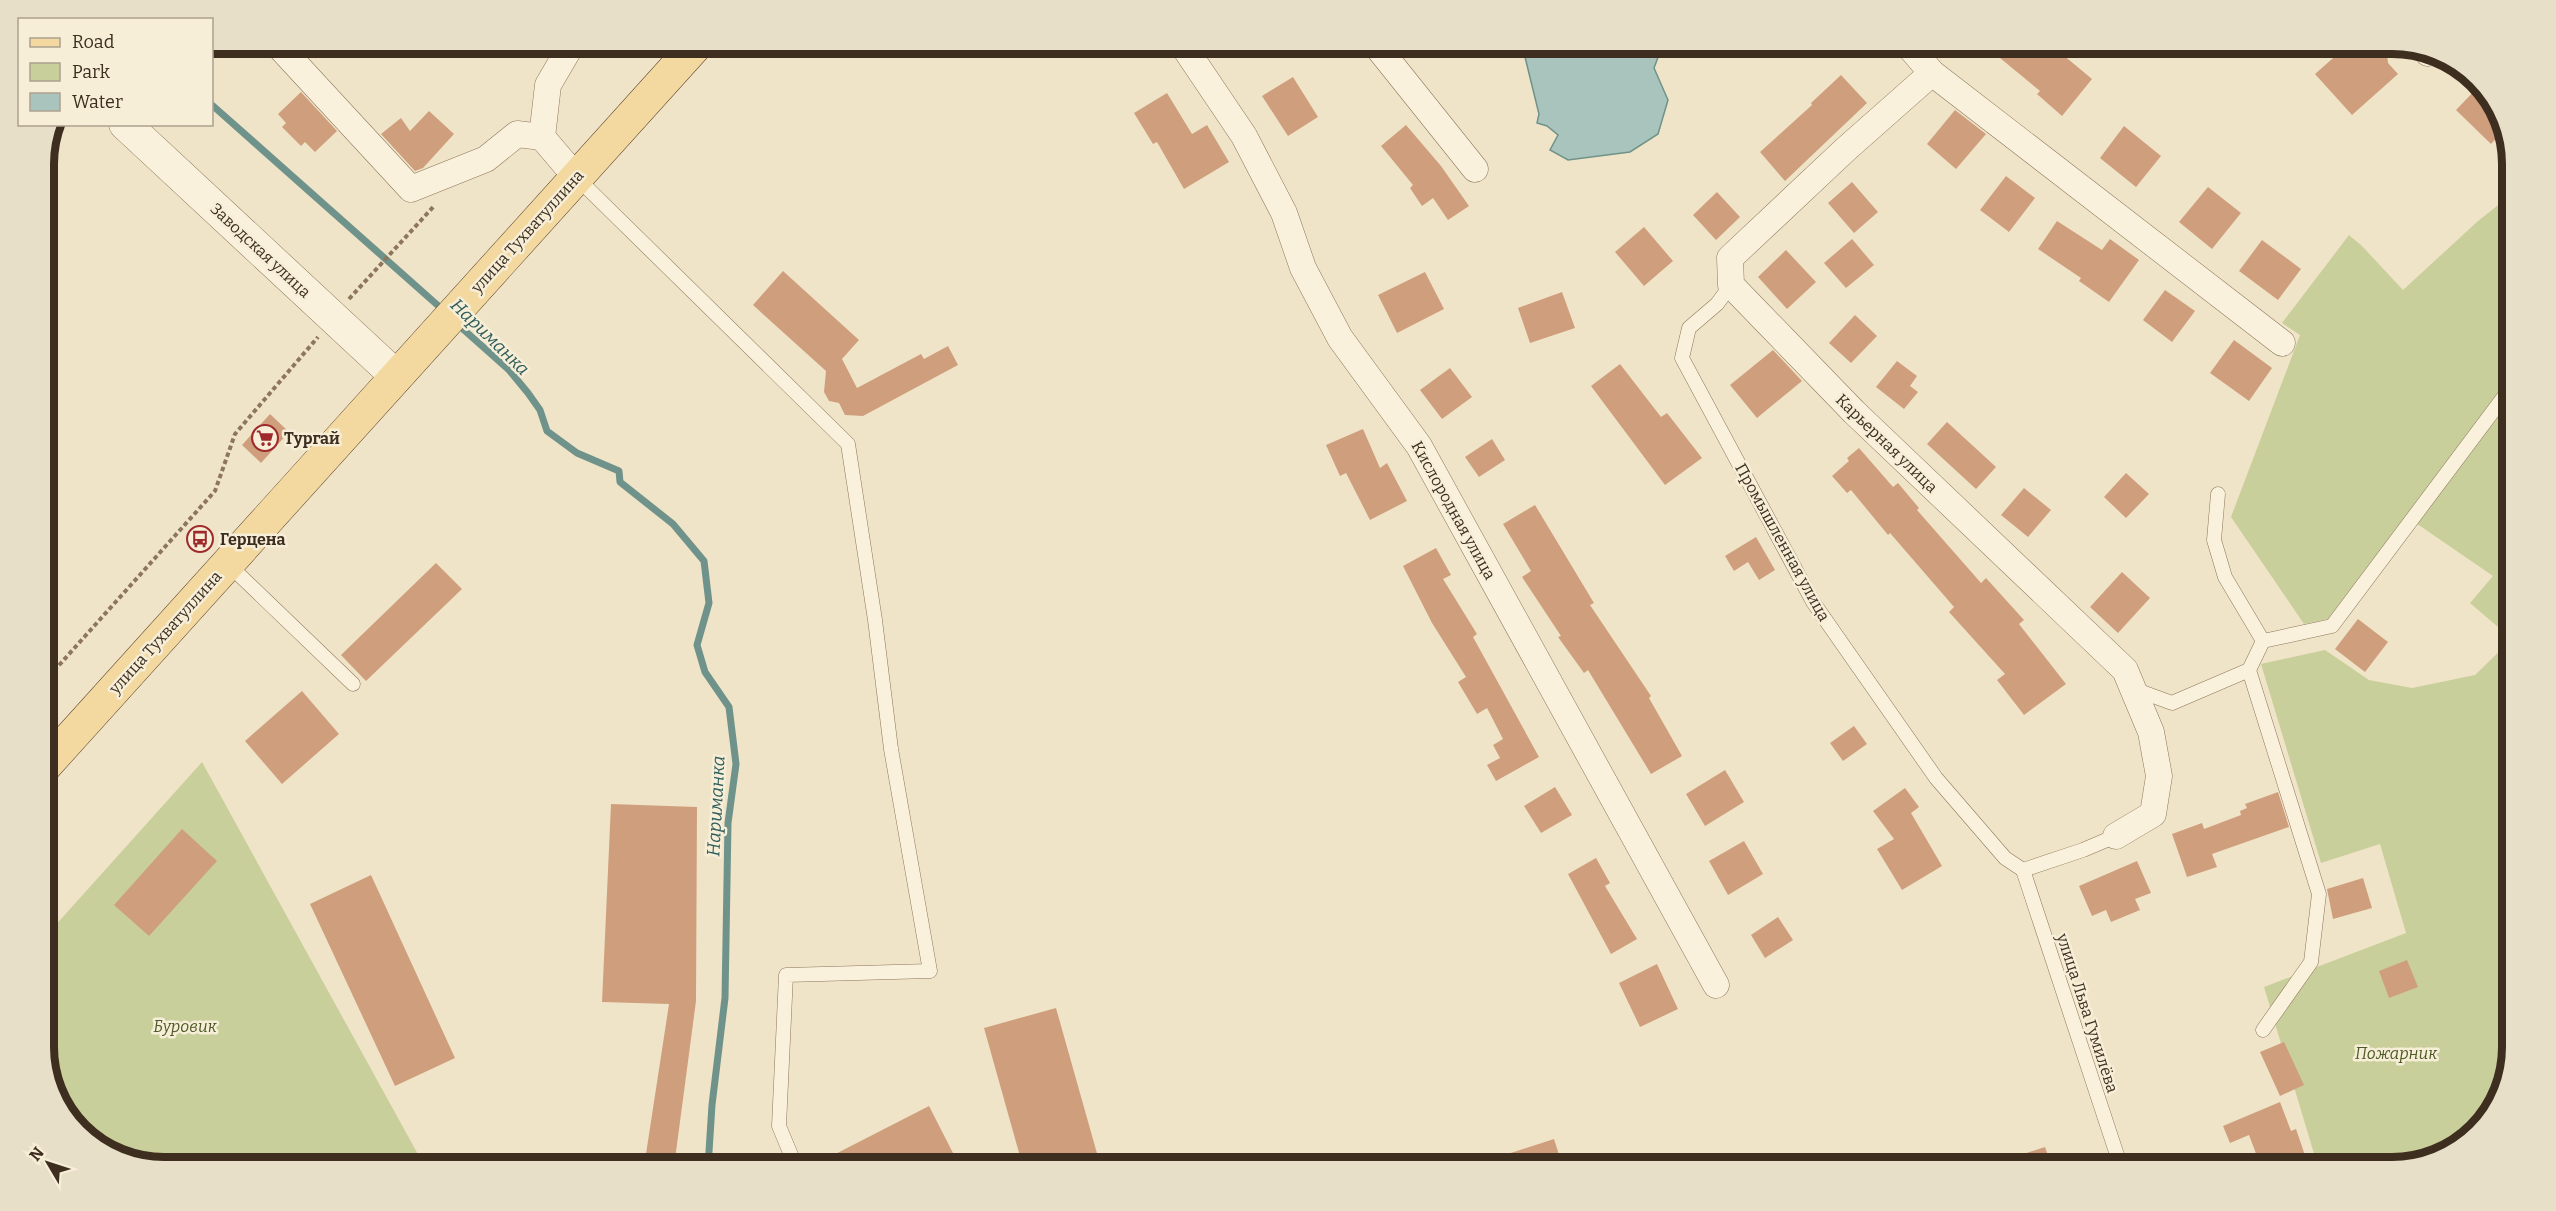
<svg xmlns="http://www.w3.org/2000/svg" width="2556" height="1211" font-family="Bitter,serif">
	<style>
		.green { fill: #c9cf9b }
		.water { fill: #a9c4bc; stroke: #6f938a; stroke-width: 1.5 }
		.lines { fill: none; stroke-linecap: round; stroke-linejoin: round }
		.stream { stroke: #6f938a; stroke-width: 7 }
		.building { fill: #cf9f7d }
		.service-casing { stroke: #8d765c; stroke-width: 15 }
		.minor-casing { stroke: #8d765c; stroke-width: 27 }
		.tertiary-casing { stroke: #8d765c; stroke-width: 33 }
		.primary-casing { stroke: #5b4430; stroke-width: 34 }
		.path { stroke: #8d765c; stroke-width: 4; stroke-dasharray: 4.5 3; stroke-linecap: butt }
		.service { stroke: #faf1dc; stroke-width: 14 }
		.minor { stroke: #faf1dc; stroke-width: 26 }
		.tertiary { stroke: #faf1dc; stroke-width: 32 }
		.primary { stroke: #f3d9a0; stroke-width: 33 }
		.labels { text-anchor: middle; stroke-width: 5; stroke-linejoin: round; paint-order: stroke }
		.street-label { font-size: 16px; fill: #3d2e20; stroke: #f7eed8 }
		.poi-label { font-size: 16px; font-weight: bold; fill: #3d2e20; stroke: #f7eed8; text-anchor: start }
		.park-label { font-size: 16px; font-style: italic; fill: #4d5a26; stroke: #f7eed8 }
		.water-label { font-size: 18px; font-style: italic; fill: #2f5d5a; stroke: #f7eed8 }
		.rim { fill: none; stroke: #3d2e20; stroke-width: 8 }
	</style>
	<rect width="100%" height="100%" fill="#f0e4c8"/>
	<g class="green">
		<polygon points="2512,194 2512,639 2470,603 2493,576 2410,519 2328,619 2304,624 2231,517 2300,335 2282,323 2349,235 2362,246 2403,290 2478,221"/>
		<polygon points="2512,639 2512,1047 2503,1093 2459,1147 2392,1167 2318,1167 2264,987 2406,933 2380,844 2321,863 2261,664 2325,650 2369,680 2412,688 2475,675"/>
		<polygon points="202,762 425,1167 164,1167 118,1158 68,1120 44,1055 44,938"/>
	</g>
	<polygon class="water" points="1524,44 1663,44 1654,68 1668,100 1658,134 1630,152 1568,160 1550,150 1558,135 1547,126 1537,123 1539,114 1524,53"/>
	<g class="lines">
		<g class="stream">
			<polyline points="212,105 443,310"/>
			<polyline points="455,322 509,370 528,393 540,410 547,431 577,453 619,471 620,482 673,524 704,561 709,603 697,645 705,672 729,707 736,764 728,823 725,998 712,1105 708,1167"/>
		</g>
	</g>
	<g class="building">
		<polygon points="1983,44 2050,44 2092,79 2062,116 2037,94 2040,91"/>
		<polygon points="2349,44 2386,44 2388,63 2398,74 2352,115 2315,74"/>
		<polygon points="1841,75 1867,103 1785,181 1760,152 1812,105 1811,103"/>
		<polygon points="1293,77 1318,117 1288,136 1262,96"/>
		<polygon points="2479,86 2492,97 2503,131 2491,144 2456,110"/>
		<polygon points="301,92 337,131 315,152 305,142 301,146 282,127 286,123 278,114"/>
		<polygon points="1167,93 1192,134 1207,125 1229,162 1184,189 1157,142 1153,144 1134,113"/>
		<polygon points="1955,110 1986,134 1956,169 1927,144"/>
		<polygon points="429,111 454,134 423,168 415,171 381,134 401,118 410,131"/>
		<polygon points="1406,125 1441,166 1469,206 1448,220 1433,198 1422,206 1410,188 1413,185 1381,146"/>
		<polygon points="2124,126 2161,156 2136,187 2100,158"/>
		<polygon points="2006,176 2035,198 2009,232 1980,210"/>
		<polygon points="1852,182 1878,212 1854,233 1828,203"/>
		<polygon points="2208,187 2241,213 2212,249 2179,222"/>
		<polygon points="1717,192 1740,217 1716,240 1693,215"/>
		<polygon points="2057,221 2102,250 2110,239 2139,260 2109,302 2079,281 2081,278 2038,249"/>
		<polygon points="1644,227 1673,261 1644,286 1615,252"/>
		<polygon points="1852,239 1874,265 1846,288 1824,263"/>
		<polygon points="2262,240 2301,269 2278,300 2239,271"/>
		<polygon points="1786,250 1816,282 1787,309 1758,277"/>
		<polygon points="783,271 859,340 842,359 857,388 921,354 924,359 948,346 958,365 863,416 845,415 839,403 829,401 824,392 826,371 753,305"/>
		<polygon points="1425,272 1444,309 1397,333 1378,295"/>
		<polygon points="2165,290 2195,311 2172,342 2143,320"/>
		<polygon points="1562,292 1575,328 1530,343 1518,308"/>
		<polygon points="1855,315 1877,336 1851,363 1829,343"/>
		<polygon points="2234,340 2272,368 2249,401 2210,373"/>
		<polygon points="1773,350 1802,381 1757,418 1730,385"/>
		<polygon points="1897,361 1917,376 1910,386 1918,392 1904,409 1876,387"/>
		<polygon points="1620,364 1661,417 1667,413 1702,458 1665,485 1591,386"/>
		<polygon points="1450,368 1472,397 1442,419 1420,390"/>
		<polygon points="270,414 289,432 261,463 242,445"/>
		<polygon points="1947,422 1996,467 1976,489 1927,444"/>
		<polygon points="1363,429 1380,468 1387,463 1407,501 1370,520 1346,473 1340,476 1326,445"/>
		<polygon points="1492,439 1505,460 1479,477 1465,457"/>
		<polygon points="1859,448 1893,487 1898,483 1919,508 1917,510 1981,583 1986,578 2024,620 2019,624 2066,684 2024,715 1997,680 2005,674 1949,612 1954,607 1890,533 1888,535 1851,490 1847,493 1832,476 1849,461 1847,458"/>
		<polygon points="2126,473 2149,494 2126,518 2104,497"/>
		<polygon points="2024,488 2051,510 2028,537 2001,515"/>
		<polygon points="1535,505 1594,603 1590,605 1651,696 1649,698 1682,756 1651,774 1588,670 1584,673 1558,637 1561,636 1522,577 1531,571 1503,524"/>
		<polygon points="1756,537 1775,570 1759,580 1748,562 1734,571 1725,556"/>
		<polygon points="1436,548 1451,575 1443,579 1477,634 1473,637 1539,757 1496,781 1487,765 1500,758 1493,745 1503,739 1487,708 1477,714 1458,682 1466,677 1432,623 1403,566"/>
		<polygon points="436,563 462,589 366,681 341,655"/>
		<polygon points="2122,572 2150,598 2118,633 2090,607"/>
		<polygon points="2358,619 2388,642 2365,672 2335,649"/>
		<polygon points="302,691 339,734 282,784 245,741"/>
		<polygon points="1854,726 1867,744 1843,761 1830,743"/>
		<polygon points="1725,770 1744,802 1705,826 1686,794"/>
		<polygon points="1555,787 1572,815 1541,833 1524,806"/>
		<polygon points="1905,788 1919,807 1911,813 1942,866 1902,890 1877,849 1894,839 1873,811"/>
		<polygon points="2278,792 2289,827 2212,854 2217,867 2187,877 2172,834 2202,823 2204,829 2241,815 2240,811 2247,808 2245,804"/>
		<polygon points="611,804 697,807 696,1001 674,1167 644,1167 669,1004 602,1002"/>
		<polygon points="182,829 217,861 149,936 114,905"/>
		<polygon points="1744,841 1763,874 1728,895 1709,861"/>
		<polygon points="1596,858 1610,883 1605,886 1637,939 1611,954 1568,874"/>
		<polygon points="2137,861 2151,893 2135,899 2140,910 2111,922 2106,910 2092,916 2079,886"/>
		<polygon points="371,875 455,1058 395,1086 310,904"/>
		<polygon points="2363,878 2372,908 2333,919 2327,889"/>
		<polygon points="1778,917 1793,940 1765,958 1751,935"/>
		<polygon points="2407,960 2418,987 2389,998 2379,971"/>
		<polygon points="1657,964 1678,1009 1640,1027 1619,983"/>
		<polygon points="1056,1008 1100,1164 1086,1167 1023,1167 984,1028"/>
		<polygon points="2284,1042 2304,1085 2280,1096 2260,1052"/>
		<polygon points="2280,1102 2291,1131 2296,1129 2309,1167 2261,1167 2249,1135 2230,1143 2223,1126"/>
		<polygon points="929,1106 953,1153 924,1167 810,1167"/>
		<polygon points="1554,1139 1563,1167 1478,1167 1477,1164"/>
		<polygon points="2045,1147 2052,1167 1993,1167 1992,1164"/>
	</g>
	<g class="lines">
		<defs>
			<g id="service">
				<polyline points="576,177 848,444 875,620 891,749 930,971 786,975 779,1126 796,1167"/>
				<polyline points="1731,285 1717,304 1689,328 1682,358 1813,602 1936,778 2005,858 2023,870"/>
				<polyline points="2218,494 2214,540 2225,577 2263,641 2249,670 2319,894 2311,962 2263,1030"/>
				<polyline points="228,564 353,684"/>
				<polyline points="2263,641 2332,626 2512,386"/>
				<polyline points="2134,689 2172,703 2249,670"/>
				<polyline points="2023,870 2121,1167"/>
				<polyline points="2023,870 2083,850 2116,836"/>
			</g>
			<g id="minor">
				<polyline points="277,44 411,189 486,159 517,134 542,137"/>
				<polyline points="572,44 548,85 542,137 576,177"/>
				<polyline points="1182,44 1244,136 1284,213 1303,268 1340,338 1419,446 1716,985"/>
				<polyline points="1375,44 1475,169"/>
				<polyline points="1907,44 1932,73 2282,343"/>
				<polyline points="2426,50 2428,53"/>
				<polyline points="1932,73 1846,149 1730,258 1731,285 1854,412 2125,670 2151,732 2159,776 2153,814 2116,836"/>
			</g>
			<polyline id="tertiary" points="125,124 396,376"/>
			<polyline id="primary" points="44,767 697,44"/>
		</defs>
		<use href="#service" class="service-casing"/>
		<use href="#minor" class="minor-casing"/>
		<use href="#tertiary" class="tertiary-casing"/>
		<use href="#primary" class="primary-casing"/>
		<g class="path">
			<polyline points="349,299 435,205"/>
			<polyline points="44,682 215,491 235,434 318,337"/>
		</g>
		<use href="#service" class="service"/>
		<use href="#minor" class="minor"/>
		<use href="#tertiary" class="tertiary"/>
		<use href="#primary" class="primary"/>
	</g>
	<defs>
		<symbol id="supermarket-ring" viewBox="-11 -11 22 22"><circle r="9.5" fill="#f7eed8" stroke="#9e2a2b" stroke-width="1.5"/><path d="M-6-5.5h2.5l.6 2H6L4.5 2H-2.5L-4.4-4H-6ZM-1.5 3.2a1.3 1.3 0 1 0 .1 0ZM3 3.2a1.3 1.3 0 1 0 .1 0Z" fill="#9e2a2b"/></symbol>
		<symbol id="bus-ring" viewBox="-11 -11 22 22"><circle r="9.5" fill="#f7eed8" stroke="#9e2a2b" stroke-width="1.5"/><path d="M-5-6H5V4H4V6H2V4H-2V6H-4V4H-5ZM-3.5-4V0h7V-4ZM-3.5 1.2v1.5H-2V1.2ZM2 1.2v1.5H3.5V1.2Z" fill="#9e2a2b"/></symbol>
	</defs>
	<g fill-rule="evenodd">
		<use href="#supermarket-ring" x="250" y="423" width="30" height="30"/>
		<use href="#bus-ring" x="185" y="524" width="30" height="30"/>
	</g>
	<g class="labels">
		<g class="street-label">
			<text transform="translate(527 231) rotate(-48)" y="6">улица Тухватуллина</text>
			<text transform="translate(261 250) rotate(43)" y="6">Заводская улица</text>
			<text transform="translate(1887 443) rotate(44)" y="6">Карьерная улица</text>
			<text transform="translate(1454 510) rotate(61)" y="6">Кислородная улица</text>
			<text transform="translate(1783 542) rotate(61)" y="6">Промышленная улица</text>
			<text transform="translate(165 632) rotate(-48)" y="6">улица Тухватуллина</text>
			<text transform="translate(2088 1013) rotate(72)" y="6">улица Льва Гумилёва</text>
		</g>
		<g class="poi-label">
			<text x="284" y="444">Тургай</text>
			<text x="220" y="545">Герцена</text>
		</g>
		<g class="park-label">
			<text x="185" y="1032">Буровик</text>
			<text x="2396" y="1059">Пожарник</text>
		</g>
		<g class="water-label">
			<text transform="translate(490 337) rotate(44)" y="6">Нариманка</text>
			<text transform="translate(716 806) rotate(-87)" y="6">Нариманка</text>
		</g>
	</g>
	<path d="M0 0H2556V1211H0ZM164 54H2392A110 110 0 0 1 2502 164V1047A110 110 0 0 1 2392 1157H164A110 110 0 0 1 54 1047V164A110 110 0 0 1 164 54Z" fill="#e8dfc9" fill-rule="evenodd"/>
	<path class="rim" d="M164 54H2392A110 110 0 0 1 2502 164V1047A110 110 0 0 1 2392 1157H164A110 110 0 0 1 54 1047V164A110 110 0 0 1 164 54Z"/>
	<rect x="18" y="18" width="195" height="108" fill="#f7eed8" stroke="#ada18e" stroke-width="1.5"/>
	<rect x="30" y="38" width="30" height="9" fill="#f3d9a0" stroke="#ada18e" stroke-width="1.5"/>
	<text x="72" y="48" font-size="18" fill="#3d2e20">Road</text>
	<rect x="30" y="63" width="30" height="18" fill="#c9cf9b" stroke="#ada18e" stroke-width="1.5"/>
	<text x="72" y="78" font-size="18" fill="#3d2e20">Park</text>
	<rect x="30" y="93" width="30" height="18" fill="#a9c4bc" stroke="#ada18e" stroke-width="1.5"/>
	<text x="72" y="108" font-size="18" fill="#3d2e20">Water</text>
	<g transform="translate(48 1163) rotate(309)" stroke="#f7eed8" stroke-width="4.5" paint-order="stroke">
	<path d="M0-4.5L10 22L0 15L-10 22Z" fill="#3d2e20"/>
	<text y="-9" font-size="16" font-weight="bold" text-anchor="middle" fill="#3d2e20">N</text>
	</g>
</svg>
